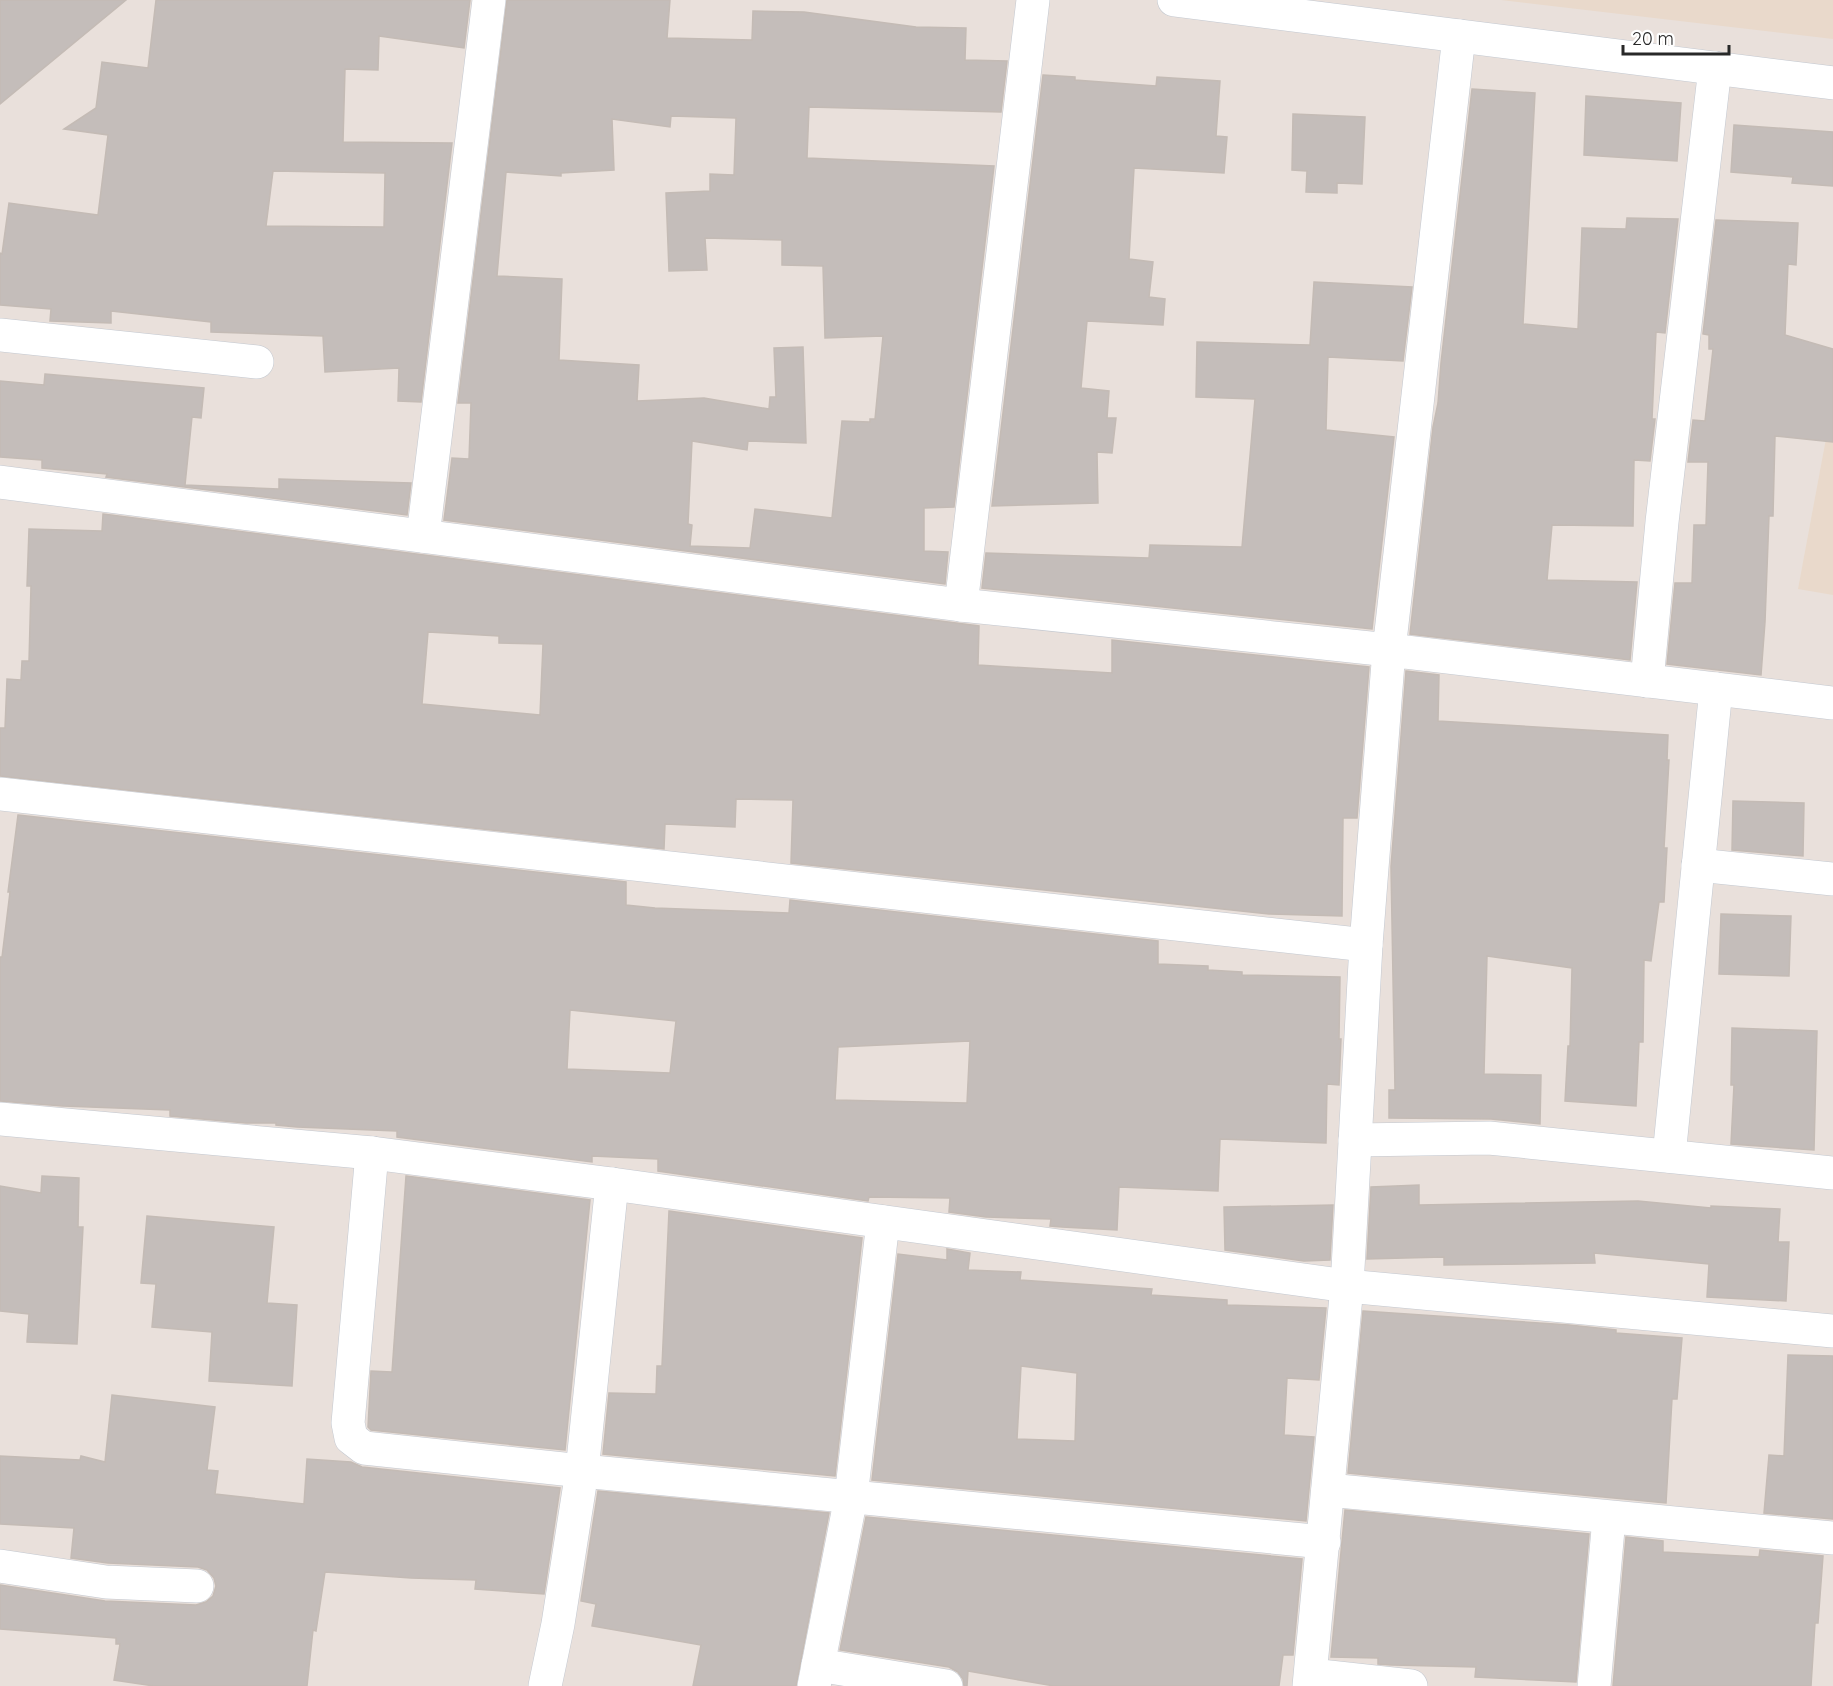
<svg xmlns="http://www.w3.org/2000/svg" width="1833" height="1686" font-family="Quicksand,sans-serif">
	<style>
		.education { fill: #e9d9cb }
		.building { fill: #c4bdba; stroke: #c4bbb5; stroke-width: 1.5; fill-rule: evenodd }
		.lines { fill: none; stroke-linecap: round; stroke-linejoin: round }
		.street-casing { stroke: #c3c8d0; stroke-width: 34 }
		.street { stroke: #fff; stroke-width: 33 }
	</style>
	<rect width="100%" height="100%" fill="#e9e0db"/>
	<g class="education">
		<polygon points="1501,0 1833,0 1833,39"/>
		<polygon points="1833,401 1833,595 1798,589"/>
	</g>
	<g class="building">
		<polygon points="0,0 126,0 0,104"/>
		<path d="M156 0H470L464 48 379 36 378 70 345 69 343 142 452 143 421 402 398 401 399 368 325 372 323 336 211 332V322L111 311V323L50 321 51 309 0 305V253L2 254 9 203 98 215 108 135 64 129 96 108 102 62 148 68ZM273 171 385 173 384 227 266 226Z"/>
		<path d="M507 0H670L667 38 752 40 753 11 804 12 916 27 966 28 965 60 1007 61 1001 112 809 107 807 158 994 166 954 507 924 508V551L948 552 945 584 444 520 452 458 469 459 471 403H458ZM671 116 736 118 734 175 710 174V191L666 193 669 271 707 270 705 238 782 240V265L823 266 825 338 883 336 875 419H870V422L842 421 832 518 755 509 750 548 690 546 692 525 688 524 692 441 747 450 748 441 806 443 803 347 774 348 776 397H770L769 409 704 398 637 401 639 365 559 360 562 279 497 276 506 172 561 176V173L614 170 612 119 670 127Z"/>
		<polygon points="1043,75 1075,77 1075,80 1156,86 1157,77 1220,81 1216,136 1227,137 1224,173 1134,168 1129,259 1153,262 1149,297 1165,299 1163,325 1087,321 1081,388 1109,391 1107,418 1116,418 1112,453 1097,452 1098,503 992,506"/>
		<polygon points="1472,89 1535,93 1523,324 1578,329 1582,228 1626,229 1627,218 1678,219 1665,333 1656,332 1652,419 1655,419 1650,461 1634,460 1633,526 1552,525 1547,580 1637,582 1630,660 1410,634 1433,427 1438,403 1441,363"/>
		<polygon points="1586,96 1681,103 1677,161 1584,155"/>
		<polygon points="1293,114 1365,117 1362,184 1337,183 1337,193 1306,192 1307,171 1292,170"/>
		<polygon points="1734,125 1833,132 1833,186 1792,183 1793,177 1731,172"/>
		<polygon points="1716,220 1798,223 1796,265 1788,264 1785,335 1833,349 1833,442 1775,436 1773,516 1769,516 1765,622 1761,675 1667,664 1675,583 1692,583 1694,525 1706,525 1708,462 1688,462 1693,420 1705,421 1713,349 1709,349 1709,335 1703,334"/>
		<polygon points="1314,282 1412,287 1403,361 1328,357 1326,430 1394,437 1372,629 982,588 986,553 1149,558 1150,545 1242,547 1255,399 1196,397 1197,342 1310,345"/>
		<polygon points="45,374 204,388 201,418 192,417 185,485 279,489 279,479 411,483 407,515 106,477 107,474 42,468 42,460 0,457 0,381 44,385"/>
		<path d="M103 514 979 626 978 665 1112 673V640L1369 667 1357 818H1343L1342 916 1269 914 791 863 793 800 736 799 735 827 665 824 664 849 0 776V728H5L7 679 21 680 22 661H29L31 586H27L29 529 102 531ZM428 632 499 636V643L543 644 540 715 422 704Z"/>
		<polygon points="1406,671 1439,675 1438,721 1668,735 1667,760 1669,760 1664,848 1667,848 1664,902 1659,902 1651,961 1644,960 1643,1042 1639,1042 1636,1106 1565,1101 1568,1046 1570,1046 1572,968 1487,956 1484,1074 1541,1075 1540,1124 1491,1119 1389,1118 1389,1090 1395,1090 1391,867"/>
		<polygon points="1733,801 1804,803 1803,856 1732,850"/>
		<path d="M18 815 626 882V905L655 908 789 913 790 900 1158 941V964L1208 966V970L1242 972V975L1340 977 1339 1039H1341L1339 1085 1327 1084 1326 1143 1220 1139 1218 1191 1119 1187 1117 1230 1062 1227 1050 1226 1051 1219 986 1217 949 1212 950 1198 869 1197 868 1201 658 1171V1159L592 1156V1162L397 1137V1131L297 1127 276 1125V1123H246L170 1116V1110L63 1106 0 1101V957H2L10 892H8ZM570 1010 676 1021 670 1073 567 1069ZM970 1041 967 1103 835 1100 838 1047Z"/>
		<polygon points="1721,914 1791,916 1789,976 1719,974"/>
		<polygon points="1732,1028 1817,1031 1814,1150 1731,1144 1734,1085 1731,1085"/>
		<polygon points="42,1176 79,1178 78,1227 83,1227 77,1344 27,1342 29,1314 0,1311 0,1186 41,1193"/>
		<polygon points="406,1176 590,1200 565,1450 371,1430 368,1427 371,1371 392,1372"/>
		<polygon points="1419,1185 1419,1205 1638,1201 1711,1208 1711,1206 1780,1209 1778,1242 1789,1242 1786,1301 1707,1297 1709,1264 1594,1253 1595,1263 1444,1265 1444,1257 1367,1259 1371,1187"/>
		<polygon points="1333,1205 1330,1260 1304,1261 1225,1250 1224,1207"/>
		<polygon points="669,1211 862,1238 835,1476 603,1454 609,1393 656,1394 657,1366 662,1366"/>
		<polygon points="147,1216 274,1227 267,1303 297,1305 292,1386 209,1381 212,1332 152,1327 156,1284 141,1283"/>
		<path d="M947 1249 970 1253 968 1270 1021 1272 1020 1280 1152 1289 1151 1295 1227 1300V1305L1326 1308 1319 1380 1287 1378 1284 1435 1314 1437 1306 1521 872 1480 898 1254 947 1260ZM1021 1366 1077 1373 1075 1441 1017 1439Z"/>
		<polygon points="1363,1311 1569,1325 1616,1330 1616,1333 1682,1338 1677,1399 1672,1399 1666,1503 1348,1473"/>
		<polygon points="1788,1355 1833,1356 1833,1519 1764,1513 1769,1455 1784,1456"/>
		<polygon points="112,1395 215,1407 207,1470 218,1471 215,1494 304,1504 307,1459 351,1462 362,1467 560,1488 544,1594 475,1589 476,1580 411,1578 325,1572 316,1631 313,1630 307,1686 154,1686 114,1680 120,1644 116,1644 116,1638 0,1629 0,1585 105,1601 196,1605 206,1602 213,1596 216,1586 214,1578 207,1570 198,1567 108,1563 71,1558 74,1528 0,1524 0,1456 80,1460 81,1456 105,1462"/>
		<polygon points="598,1491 829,1513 796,1686 693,1686 701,1645 592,1626 596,1604 581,1601"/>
		<polygon points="1345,1510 1589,1534 1576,1682 1475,1677 1476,1667 1392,1665 1378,1664 1378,1658 1331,1657"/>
		<polygon points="866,1517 1302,1559 1293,1655 1283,1655 1279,1686 1054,1686 968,1671 967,1686 964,1686 963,1679 958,1672 949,1667 840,1650"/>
		<polygon points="1626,1537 1663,1541 1663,1552 1759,1557 1760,1550 1823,1556 1818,1623 1815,1623 1811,1686 1613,1686"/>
	</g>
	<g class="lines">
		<defs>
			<g id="street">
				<polyline points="1174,0 1833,83"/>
				<polyline points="0,335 257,362"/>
				<polyline points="0,482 961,605 1389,650 1459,36"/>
				<polyline points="423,536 489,0"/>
				<polyline points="961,605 1033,0"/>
				<polyline points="1647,681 1662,522 1715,68"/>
				<polyline points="0,794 1366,945 1389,650 1833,703"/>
				<polyline points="1698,865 1833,879"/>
				<polyline points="0,1119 372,1153 612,1184 1347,1286 1833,1331"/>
				<polyline points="1355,1140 1489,1138 1833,1173"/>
				<polyline points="372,1153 348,1423 351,1438 364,1448 582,1471 1324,1542"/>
				<polyline points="1669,1156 1716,689"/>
				<polyline points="1328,1490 1833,1538"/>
				<polyline points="0,1566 106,1582 197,1586"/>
				<polyline points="818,1665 946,1686"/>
				<polyline points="1311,1675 1411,1686"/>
				<polyline points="545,1686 558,1624 582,1471 612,1184"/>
				<polyline points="814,1686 851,1497 883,1222"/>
				<polyline points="1309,1686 1347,1286 1366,945"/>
				<polyline points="1594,1686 1609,1518"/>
			</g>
		</defs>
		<use href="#street" class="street-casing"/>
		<use href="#street" class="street"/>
	</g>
	<path d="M1623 45v9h106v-9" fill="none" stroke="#282828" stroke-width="3"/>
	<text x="1632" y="45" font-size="18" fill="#282828" stroke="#ffffff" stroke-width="4.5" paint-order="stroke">20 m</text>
</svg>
